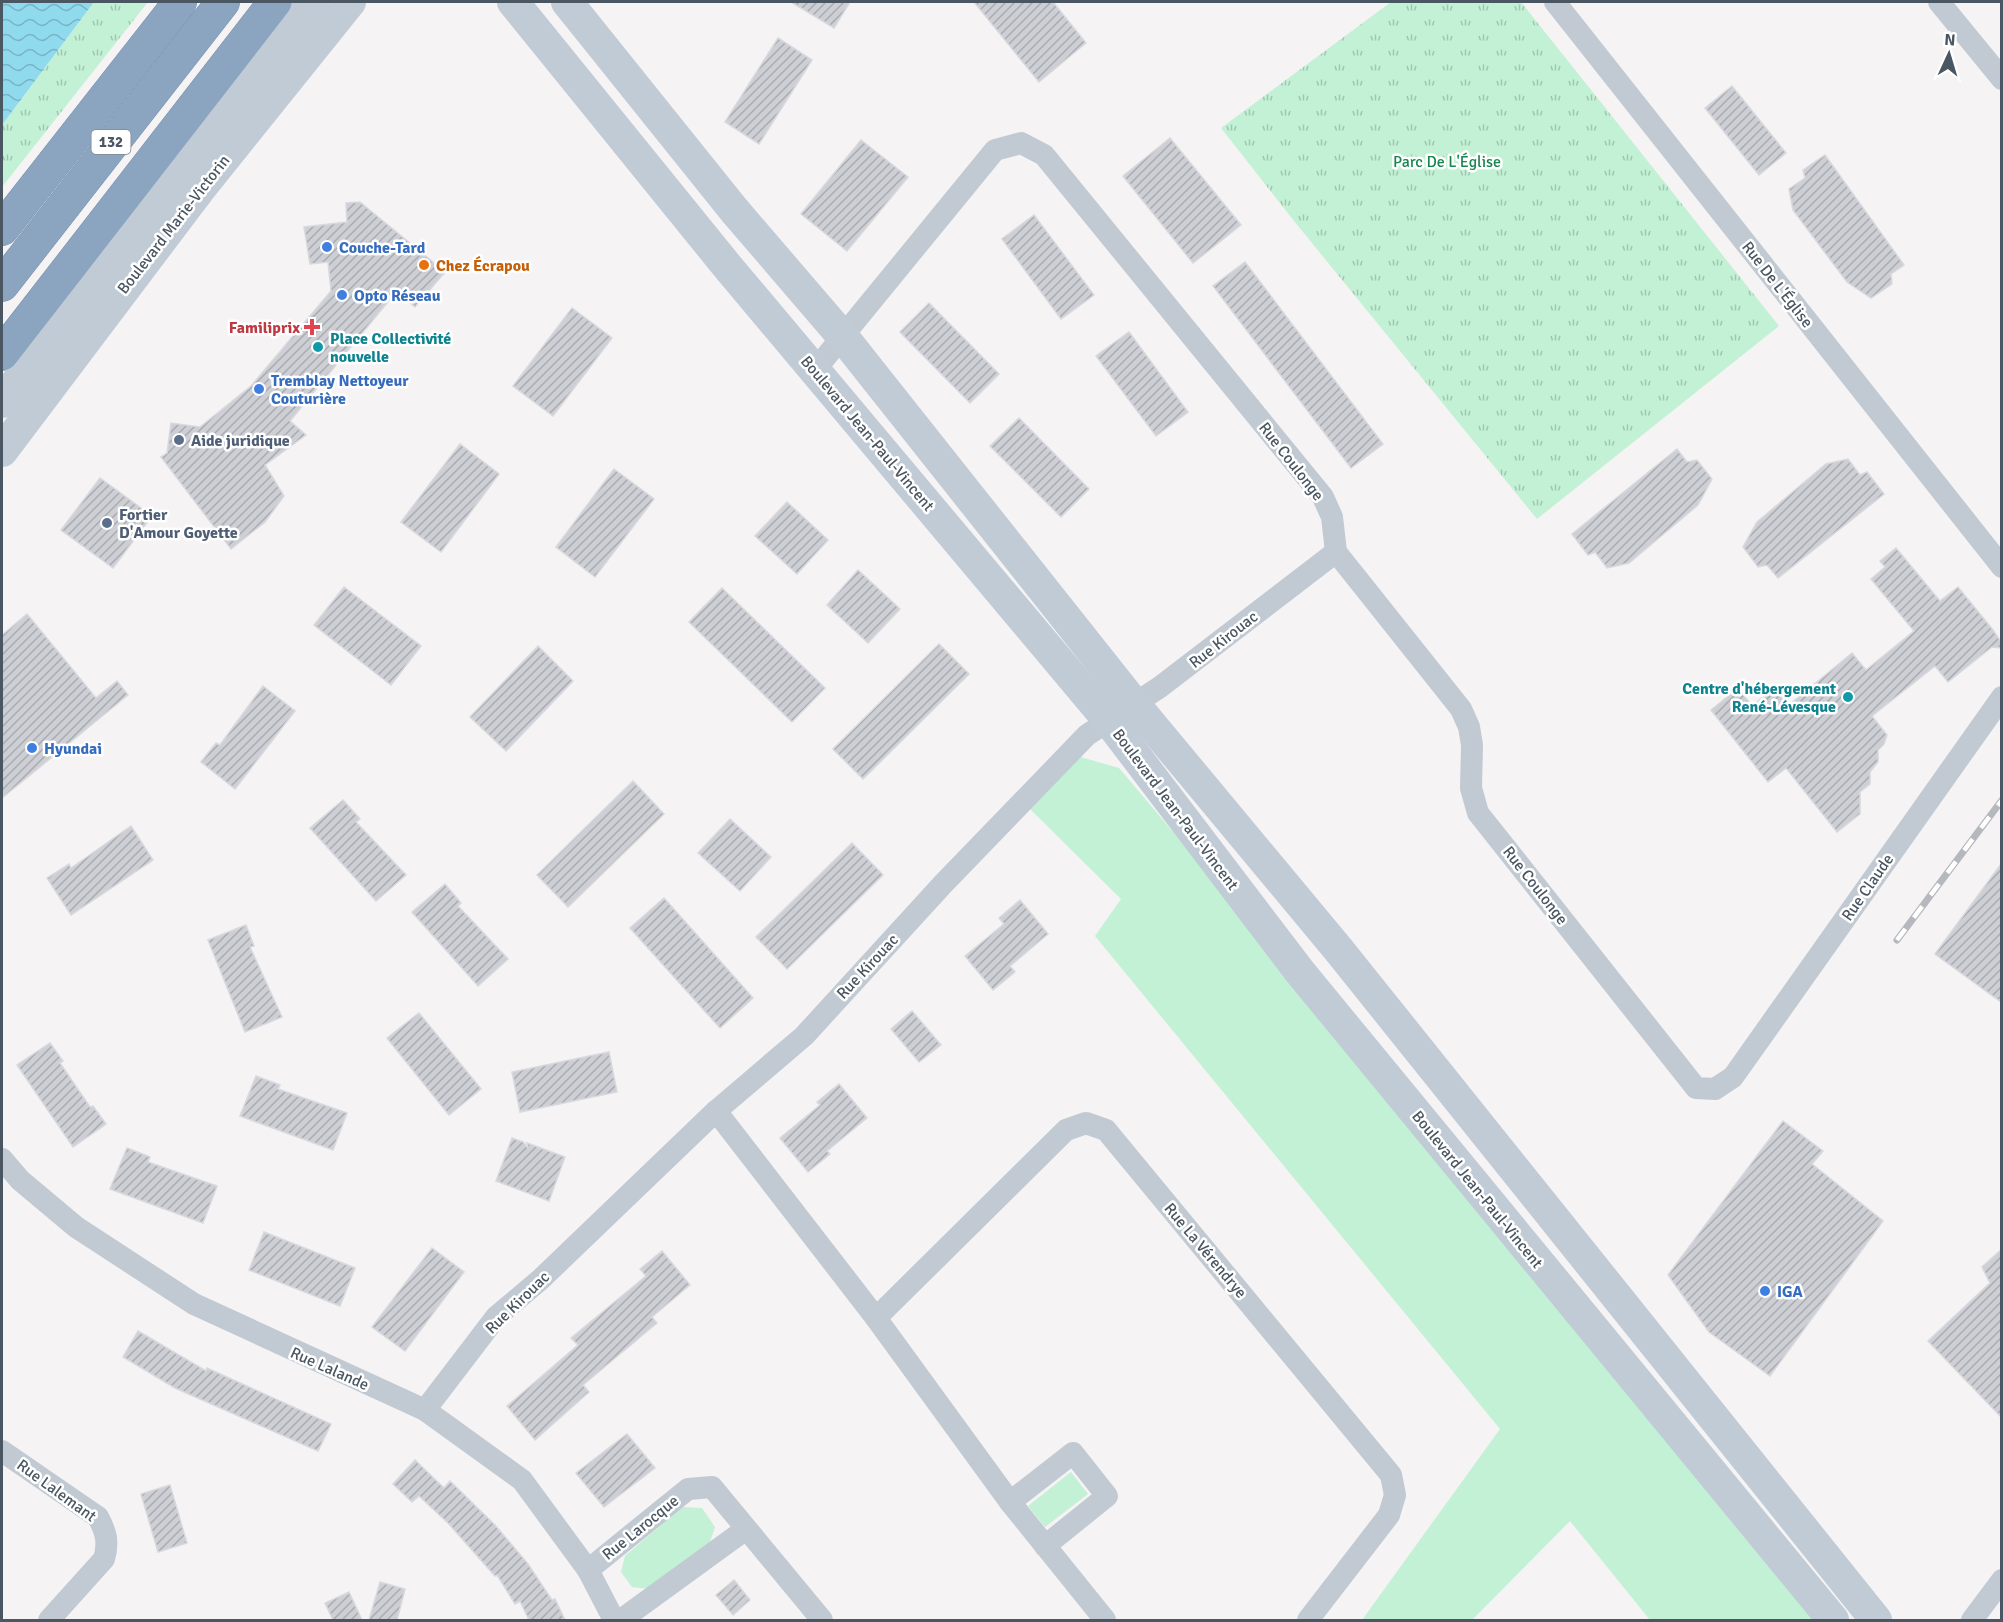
<svg xmlns="http://www.w3.org/2000/svg" width="2003" height="1622" font-family="Signika,sans-serif">
	<style>
		.grass { fill: #c3f1d5 }
		.park { fill: url(#park-tufts) }
		.water { fill: url(#water-waves) }
		.building { fill: url(#building-hatch); stroke: #d7d9de; stroke-width: 1.5 }
		.lines { fill: none; stroke-linecap: round; stroke-linejoin: round }
		.highway-casing { stroke: #7690ad; stroke-width: 34 }
		.street { stroke: #c1cad2; stroke-width: 22 }
		.secondary { stroke: #c1cbd6; stroke-width: 32 }
		.highway { stroke: #8ba5c1; stroke-width: 33 }
		.rail-casing { stroke: #b5b8bd; stroke-width: 7 }
		.rail { stroke: #fff; stroke-width: 4.5; stroke-dasharray: 14; stroke-linecap: butt }
		.shop-dot { fill: #3f7fe0; stroke: #fff; stroke-width: 2 }
		.food-dot { fill: #e8710a; stroke: #fff; stroke-width: 2 }
		.health-dot { fill: #e0444e; stroke: #fff; stroke-width: 2 }
		.culture-dot { fill: #0f9aa8; stroke: #fff; stroke-width: 2 }
		.service-dot { fill: #5c6f8a; stroke: #fff; stroke-width: 2 }
		.labels { text-anchor: middle; stroke-width: 5; stroke-linejoin: round; paint-order: stroke }
		.shield { fill: #fff; stroke: #808990; stroke-width: 1.5 }
		.shield-label { font-size: 15px; font-weight: bold; fill: #4a5661 }
		.park-label { font-size: 16px; fill: #17864f; stroke: #fff }
		.street-label { font-size: 16px; fill: #4a5661; stroke: #fff }
		.shop-label { font-size: 16px; font-weight: bold; fill: #366cbe; stroke: #fff; text-anchor: start }
		.food-label { font-size: 16px; font-weight: bold; fill: #c56008; stroke: #fff; text-anchor: start }
		.health-label { font-size: 16px; font-weight: bold; fill: #be3a42; stroke: #fff; text-anchor: end }
		.culture-label { font-size: 16px; font-weight: bold; fill: #0d838f; stroke: #fff; text-anchor: start }
		.service-label { font-size: 16px; font-weight: bold; fill: #4e5e75; stroke: #fff; text-anchor: start }
	</style>
	<defs>
		<pattern id="park-tufts" width="24" height="20" patternUnits="userSpaceOnUse" patternTransform="scale(1.5)"><rect width="24" height="20" fill="#c3f1d5"/><path d="M3 7l-1-3M5 7V3M7 7l1-3M15 17l-1-3M17 17v-4M19 17l1-3" fill="none" stroke="#a0c6b0"/></pattern>
		<pattern id="water-waves" width="16" height="10" patternUnits="userSpaceOnUse" patternTransform="scale(1.5)"><rect width="16" height="10" fill="#90daee"/><path d="M0 5q4-4 8 0t8 0" fill="none" stroke="#78b4c4"/></pattern>
		<pattern id="building-hatch" width="6" height="6" patternUnits="userSpaceOnUse" patternTransform="scale(1.5)"><rect width="6" height="6" fill="#cdcfd5"/><path d="M-1 1l2-2M0 6l6-6M5 7l2-2" fill="none" stroke="#a8abb0"/></pattern>
	</defs>
	<rect width="100%" height="100%" fill="#f5f3f3"/>
	<g class="grass">
		<polygon points="1077,756 1119,768 1584,1318 1833,1620 1650,1620 1570,1521 1472,1620 1362,1620 1500,1429 1095,936 1121,899 1027,806"/>
		<polygon points="1071,1472 1088,1494 1045,1527 1028,1506"/>
		<polygon points="682,1507 702,1508 715,1527 708,1548 649,1589 632,1587 621,1572 625,1556"/>
	</g>
	<g class="park">
		<polygon points="94,2 148,2 2,187 2,125"/>
		<polygon points="1391,2 1521,2 1779,326 1537,519 1294,221 1221,128"/>
	</g>
	<polygon class="water" points="2,2 94,2 2,125"/>
	<g class="building">
		<polygon points="791,2 850,2 834,28"/>
		<polygon points="974,2 1053,2 1086,43 1039,82"/>
		<polygon points="778,38 812,60 759,144 725,122"/>
		<polygon points="1732,86 1786,153 1759,175 1705,108"/>
		<polygon points="1170,138 1241,225 1193,263 1123,176"/>
		<polygon points="861,140 908,177 847,251 801,214"/>
		<polygon points="1825,155 1904,265 1891,274 1892,284 1871,298 1847,282 1793,210 1789,189 1805,178 1803,170"/>
		<polygon points="360,202 445,272 415,307 396,292 290,421 306,435 265,465 284,496 265,522 231,549 161,457 167,453 171,423 200,427 251,386 331,291 328,262 310,264 304,227 347,222 346,203"/>
		<polygon points="1034,215 1094,295 1061,319 1002,239"/>
		<polygon points="1245,262 1383,444 1351,468 1213,286"/>
		<polygon points="929,303 999,374 970,403 900,332"/>
		<polygon points="572,308 612,338 553,416 513,386"/>
		<polygon points="1129,332 1188,412 1156,436 1096,356"/>
		<polygon points="1019,418 1089,489 1061,517 990,446"/>
		<polygon points="460,444 499,474 441,552 401,522"/>
		<polygon points="1677,449 1687,462 1697,460 1712,479 1698,505 1629,563 1607,568 1595,552 1588,555 1572,534"/>
		<polygon points="1848,459 1860,475 1867,472 1884,494 1778,578 1767,565 1758,567 1743,547 1757,522 1826,464"/>
		<polygon points="614,469 654,499 595,577 556,547"/>
		<polygon points="100,478 152,516 113,568 61,530"/>
		<polygon points="787,502 828,540 797,574 755,536"/>
		<polygon points="1896,548 1940,601 1958,587 1993,630 2001,642 2001,648 1992,647 1948,682 1935,666 1872,716 1887,735 1884,744 1878,750 1878,762 1870,772 1870,784 1860,792 1860,814 1837,832 1786,768 1768,782 1711,710 1738,688 1752,706 1774,688 1789,705 1852,653 1866,670 1914,631 1871,579 1885,567 1880,561"/>
		<polygon points="858,570 900,609 868,643 827,605"/>
		<polygon points="344,587 421,646 391,685 314,625"/>
		<polygon points="722,588 825,688 792,722 689,622"/>
		<polygon points="27,614 96,698 117,681 128,695 2,798 2,635"/>
		<polygon points="939,644 969,674 863,779 833,749"/>
		<polygon points="538,646 573,681 506,751 470,717"/>
		<polygon points="263,686 295,711 235,789 201,762 216,743 220,745"/>
		<polygon points="633,781 664,814 568,907 537,875"/>
		<polygon points="343,800 360,819 356,822 406,875 376,901 310,828"/>
		<polygon points="730,819 771,857 740,891 698,853"/>
		<polygon points="131,826 153,860 71,915 47,878 69,864 71,868"/>
		<polygon points="852,843 883,875 787,969 756,937"/>
		<polygon points="2001,864 2001,1002 1935,954"/>
		<polygon points="445,884 461,903 458,906 508,959 478,986 412,912"/>
		<polygon points="664,898 753,998 720,1028 630,928"/>
		<polygon points="1020,900 1048,934 1010,966 1015,972 993,990 965,956 1004,924 999,918"/>
		<polygon points="246,925 254,946 250,947 282,1017 245,1032 208,940"/>
		<polygon points="912,1011 941,1045 919,1062 891,1029"/>
		<polygon points="419,1013 481,1089 449,1115 387,1038"/>
		<polygon points="50,1043 63,1061 60,1063 90,1107 93,1106 106,1124 73,1147 17,1065"/>
		<polygon points="609,1052 617,1092 520,1112 512,1072"/>
		<polygon points="256,1076 280,1085 278,1089 347,1113 333,1150 240,1116"/>
		<polygon points="839,1084 867,1118 827,1151 830,1154 808,1172 780,1138 820,1105 817,1102"/>
		<polygon points="1783,1121 1823,1151 1812,1164 1883,1221 1770,1376 1709,1332 1668,1275"/>
		<polygon points="512,1138 523,1142 528,1148 527,1143 565,1157 549,1201 496,1181"/>
		<polygon points="127,1148 150,1157 148,1162 217,1186 203,1223 110,1189"/>
		<polygon points="264,1232 355,1268 340,1306 249,1270"/>
		<polygon points="432,1248 464,1272 405,1351 372,1327"/>
		<polygon points="2001,1250 2001,1417 1928,1341 1990,1283 1982,1267"/>
		<polygon points="662,1251 690,1285 652,1317 657,1323 583,1385 589,1392 535,1440 507,1406 578,1345 571,1338 646,1276 640,1269"/>
		<polygon points="138,1331 206,1371 207,1368 331,1424 318,1451 175,1388 123,1357"/>
		<polygon points="627,1434 655,1468 604,1507 576,1473"/>
		<polygon points="415,1460 444,1488 450,1481 495,1525 528,1564 552,1600 555,1599 565,1620 529,1620 520,1601 515,1604 497,1575 495,1576 448,1523 419,1496 412,1502 393,1484"/>
		<polygon points="170,1485 187,1543 158,1552 141,1494"/>
		<polygon points="734,1580 750,1600 733,1615 716,1595"/>
		<polygon points="380,1582 405,1589 397,1620 369,1620"/>
		<polygon points="349,1592 362,1620 333,1620 325,1603"/>
	</g>
	<g class="lines">
		<defs>
			<g id="highway">
				<polyline points="2,229 180,2"/>
				<polyline points="2,285 223,2"/>
				<polyline points="2,354 275,2"/>
			</g>
		</defs>
		<use href="#highway" class="highway-casing"/>
		<g class="street">
			<polyline points="1555,2 2002,567"/>
			<polyline points="1939,2 2002,79"/>
			<polyline points="815,370 995,150 1021,143 1044,155 1323,497 1332,517 1336,552 1461,709 1469,727 1472,745 1471,788 1478,813 1696,1088 1715,1089 1733,1077 2002,697"/>
			<polyline points="716,1111 876,1318 1010,1502 1105,1620"/>
			<polyline points="2,1159 20,1180 76,1227 194,1304 425,1410 522,1480 588,1570 614,1620"/>
			<polyline points="876,1318 1066,1130 1086,1123 1106,1130 1391,1475 1395,1495 1389,1515 1308,1620"/>
			<polyline points="425,1410 496,1317 541,1279 716,1111 804,1036 943,884 1087,735 1160,687 1336,552"/>
			<path d="M2 1451 98 1517C106 1532 109 1542 104 1559L49 1620"/>
			<polyline points="1010,1502 1073,1453 1107,1496 1045,1546"/>
			<polyline points="588,1570 688,1489 712,1487 822,1620"/>
			<polyline points="621,1620 746,1529"/>
			<polyline points="1972,1620 2002,1580"/>
		</g>
		<g class="secondary">
			<polyline points="513,2 727,266 1109,721 1300,972 1833,1620"/>
			<polyline points="567,2 734,210 843,337 1135,705 1338,949 1876,1620"/>
			<polyline points="2,402 176,172 312,2"/>
			<polyline points="2,451 199,190 350,2"/>
		</g>
		<use href="#highway" class="highway"/>
		<defs>
			<polyline id="rail" points="1897,940 2002,800"/>
		</defs>
		<use href="#rail" class="rail-casing"/>
		<use href="#rail" class="rail"/>
	</g>
	<g class="shop-dot">
		<circle cx="327" cy="247" r="6"/>
		<circle cx="342" cy="295" r="6"/>
		<circle cx="259" cy="389" r="6"/>
		<circle cx="32" cy="748" r="6"/>
		<circle cx="1765" cy="1291" r="6"/>
	</g>
	<circle class="food-dot" cx="424" cy="265" r="6"/>
	<path class="health-dot" d="M309 318h6v6h6v6h-6v6h-6v-6h-6v-6h6z"/>
	<g class="culture-dot">
		<circle cx="318" cy="347" r="6"/>
		<circle cx="1848" cy="697" r="6"/>
	</g>
	<g class="service-dot">
		<circle cx="179" cy="440" r="6"/>
		<circle cx="107" cy="523" r="6"/>
	</g>
	<g class="labels">
		<rect class="shield" x="91.5" y="130" width="39" height="24" rx="4.5"/>
		<g class="shield-label">
			<text x="111" y="147">132</text>
		</g>
		<g class="park-label">
			<text x="1447" y="167">Parc De L'Église</text>
		</g>
		<g class="street-label">
			<text transform="translate(173 224) rotate(-52)" y="6">Boulevard Marie-Victorin</text>
			<text transform="translate(1778 284) rotate(52)" y="6">Rue De L'Église</text>
			<text transform="translate(868 433) rotate(50)" y="6">Boulevard Jean-Paul-Vincent</text>
			<text transform="translate(1292 461) rotate(52)" y="6">Rue Coulonge</text>
			<text transform="translate(1223 639) rotate(-38)" y="6">Rue Kirouac</text>
			<text transform="translate(1176 809) rotate(53)" y="6">Boulevard Jean-Paul-Vincent</text>
			<text transform="translate(1536 885) rotate(52)" y="6">Rue Coulonge</text>
			<text transform="translate(1867 887) rotate(-55)" y="6">Rue Claude</text>
			<text transform="translate(867 966) rotate(-47)" y="6">Rue Kirouac</text>
			<text transform="translate(1478 1189) rotate(51)" y="6">Boulevard Jean-Paul-Vincent</text>
			<text transform="translate(1206 1250) rotate(50)" y="6">Rue La Vérendrye</text>
			<text transform="translate(517 1302) rotate(-44)" y="6">Rue Kirouac</text>
			<text transform="translate(330 1368) rotate(24)" y="6">Rue Lalande</text>
			<text transform="translate(57 1490) rotate(36)" y="6">Rue Lalemant</text>
			<text transform="translate(640 1527) rotate(-39)" y="6">Rue Larocque</text>
		</g>
		<g class="shop-label">
			<text x="339" y="253">Couche-Tard</text>
			<text x="354" y="301">Opto Réseau</text>
			<text x="271" y="386">Tremblay Nettoyeur<tspan x="271" dy="18">Couturière</tspan></text>
			<text x="44" y="754">Hyundai</text>
			<text x="1777" y="1297">IGA</text>
		</g>
		<g class="food-label">
			<text x="436" y="271">Chez Écrapou</text>
		</g>
		<g class="health-label">
			<text x="300" y="333">Familiprix</text>
		</g>
		<g class="culture-label">
			<text x="330" y="344">Place Collectivité<tspan x="330" dy="18">nouvelle</tspan></text>
			<text x="1836" y="694" text-anchor="end">Centre d'hébergement<tspan x="1836" dy="18">René-Lévesque</tspan></text>
		</g>
		<g class="service-label">
			<text x="191" y="446">Aide juridique</text>
			<text x="119" y="520">Fortier<tspan x="119" dy="18">D'Amour Goyette</tspan></text>
		</g>
	</g>
	<rect width="2003" height="1622" fill="none" stroke="#4a5661" stroke-width="6"/>
	<g transform="translate(1949 54) rotate(4)" stroke="#ffffff" stroke-width="4.5" paint-order="stroke">
	<path d="M0-4.5L10 22L0 15L-10 22Z" fill="#4a5661"/>
	<text y="-9" font-size="16" font-weight="bold" text-anchor="middle" fill="#4a5661">N</text>
	</g>
</svg>
